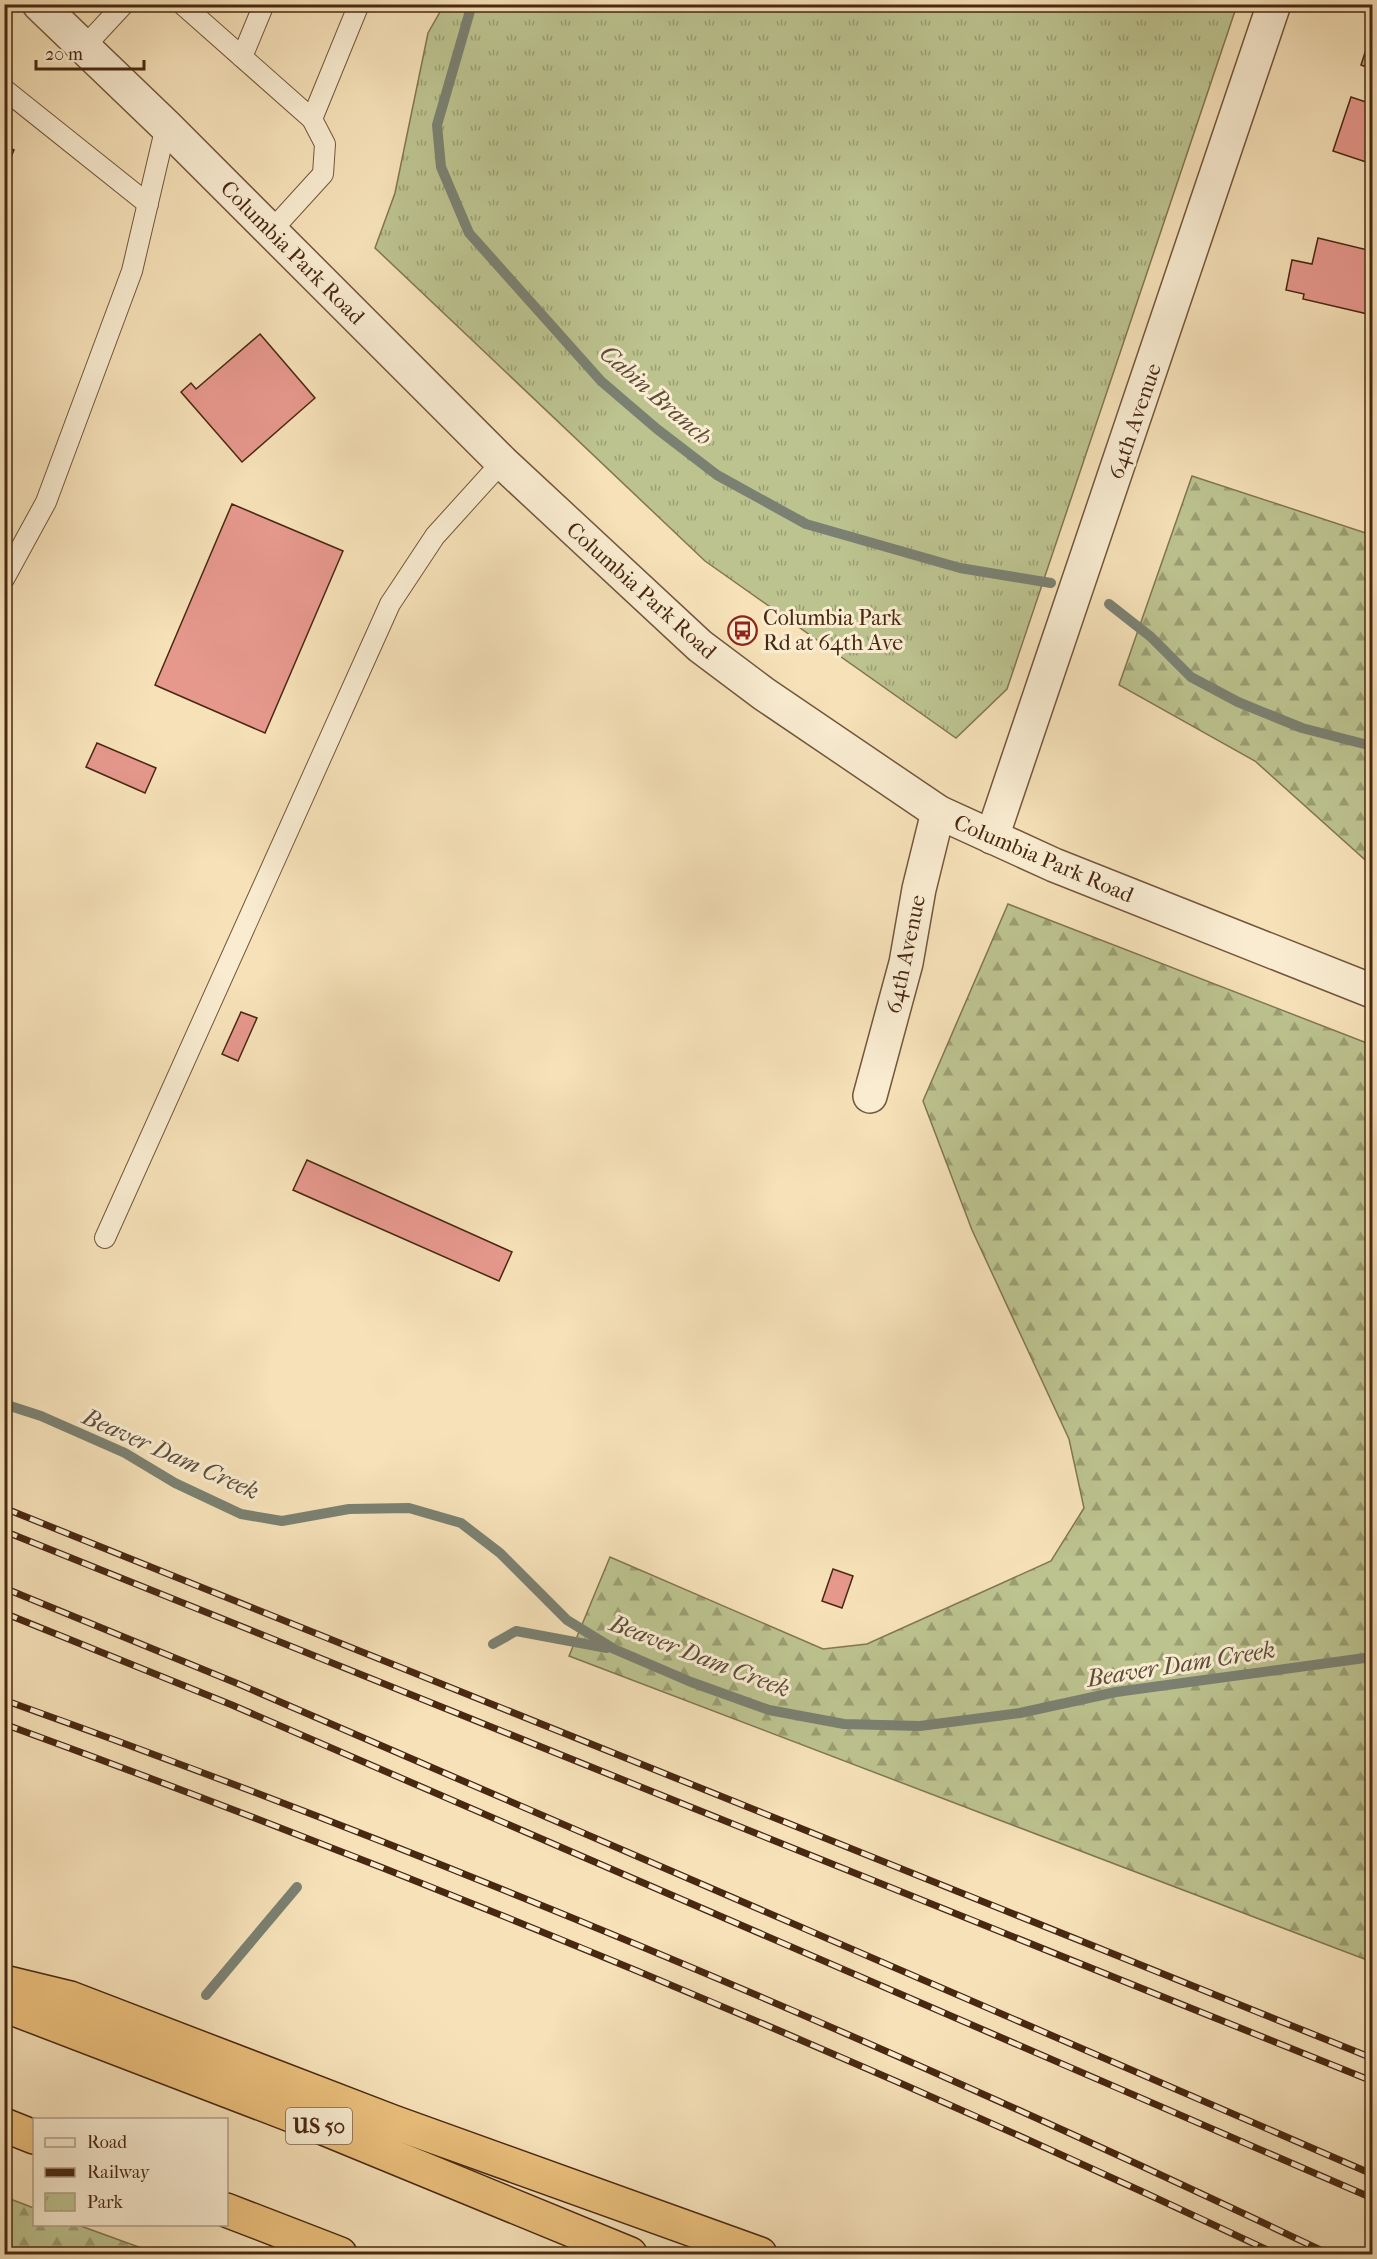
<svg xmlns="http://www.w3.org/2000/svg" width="1377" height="2259" font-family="'IM FELL French Canon',serif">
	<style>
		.forest { fill: url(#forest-firs); stroke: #827650; stroke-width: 1.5 }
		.park { fill: url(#park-tufts); stroke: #827650; stroke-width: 1.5 }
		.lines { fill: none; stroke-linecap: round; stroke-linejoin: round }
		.stream { stroke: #7b8172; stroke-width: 10 }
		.building { fill: #e6988d; stroke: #492811; stroke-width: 1.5 }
		.service-casing { stroke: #74563b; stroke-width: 22 }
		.minor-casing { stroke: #74563b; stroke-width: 36 }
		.tertiary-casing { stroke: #74563b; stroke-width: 36 }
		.motorway-casing { stroke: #492811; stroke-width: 36 }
		.service { stroke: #f9ecd1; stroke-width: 20 }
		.minor { stroke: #f9ecd1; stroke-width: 33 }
		.tertiary { stroke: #f9ecd1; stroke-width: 33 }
		.motorway { stroke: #ebc07c; stroke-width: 33 }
		.rail-casing { stroke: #492811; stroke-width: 7 }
		.rail { stroke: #f9ecd1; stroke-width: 4.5; stroke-dasharray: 14; stroke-linecap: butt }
		.labels { text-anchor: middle; stroke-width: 6; stroke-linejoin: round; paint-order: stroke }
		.shield { fill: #f9ecd1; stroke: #7e634b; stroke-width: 1.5 }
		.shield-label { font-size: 21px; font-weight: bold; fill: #492811 }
		.street-label { font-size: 22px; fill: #492811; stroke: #f9ecd1 }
		.poi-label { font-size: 22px; fill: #492811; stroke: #f9ecd1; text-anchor: start }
		.water-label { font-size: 24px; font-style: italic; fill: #5e4d3a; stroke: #f9ecd1 }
	</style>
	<defs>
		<pattern id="forest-firs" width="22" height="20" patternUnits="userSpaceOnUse" patternTransform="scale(1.5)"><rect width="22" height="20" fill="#bcc38f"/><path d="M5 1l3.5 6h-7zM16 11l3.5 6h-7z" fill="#9b9e73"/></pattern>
		<pattern id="park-tufts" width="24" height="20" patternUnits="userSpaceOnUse" patternTransform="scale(1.5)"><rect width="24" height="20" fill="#bcc38f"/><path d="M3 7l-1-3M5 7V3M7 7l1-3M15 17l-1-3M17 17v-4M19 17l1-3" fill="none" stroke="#9b9e73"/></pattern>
	</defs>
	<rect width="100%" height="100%" fill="#f6e1b8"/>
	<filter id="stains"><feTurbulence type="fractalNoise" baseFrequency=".00333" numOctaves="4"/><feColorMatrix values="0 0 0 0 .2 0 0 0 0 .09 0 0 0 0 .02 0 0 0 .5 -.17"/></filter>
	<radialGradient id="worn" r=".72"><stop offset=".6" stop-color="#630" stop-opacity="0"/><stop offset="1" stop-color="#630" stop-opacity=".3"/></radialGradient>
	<g class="forest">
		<polygon points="1192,476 1372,535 1372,866 1255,761 1119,685"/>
		<polygon points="1008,904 1372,1045 1372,1962 569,1656 610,1557 823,1649 867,1644 1051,1561 1084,1508 1069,1439 972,1230 923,1101"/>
		<polygon points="5,2197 34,2208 34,2224 78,2225 158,2254 5,2254"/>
	</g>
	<polygon class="park" points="444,5 1237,5 1007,689 956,738 705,561 375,248 395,193 428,33"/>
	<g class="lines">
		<g class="stream">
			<polyline points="472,4 437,125 441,167 469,233 601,381 657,429 717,475 806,524 960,568 1051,583"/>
			<polyline points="1109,604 1151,637 1191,677 1238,702 1302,728 1372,746"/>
			<polyline points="4,1404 41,1416 125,1453 175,1483 241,1514 282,1521 349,1509 409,1508 461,1523 500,1553 567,1620 614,1649 691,1682 769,1710 844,1724 920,1726 1020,1713 1116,1692 1372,1657"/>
			<polyline points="493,1644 516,1631 607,1648"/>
			<polyline points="206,1995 297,1887"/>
		</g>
	</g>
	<g class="building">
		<polygon points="1372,31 1372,69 1361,65"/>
		<polygon points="1351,97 1372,104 1372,164 1333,151"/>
		<polygon points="4,146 14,150 4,173"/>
		<polygon points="1318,238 1372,251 1372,315 1303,299 1304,294 1286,290 1292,260 1312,264"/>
		<polygon points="260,334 315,398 242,462 181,392 191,383 196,389"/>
		<polygon points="232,504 343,551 265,733 155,685"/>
		<polygon points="97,743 156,768 145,793 86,767"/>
		<polygon points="241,1012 257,1018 238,1061 222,1054"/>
		<polygon points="307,1160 512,1252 499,1281 293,1190"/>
		<polygon points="833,1569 853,1576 842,1608 822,1601"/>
	</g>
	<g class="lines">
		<defs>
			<g id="service">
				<polyline points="182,4 312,119 325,144 323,174 272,230"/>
				<polyline points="85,46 124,4"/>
				<polyline points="242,57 264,4"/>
				<polyline points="4,89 148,204"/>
				<polyline points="312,119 359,4"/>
				<polyline points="4,579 46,502 132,271 166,126"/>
				<polyline points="105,1238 390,604 435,536 502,462"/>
			</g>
			<g id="minor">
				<polyline points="992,837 1274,4"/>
				<polyline points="870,1096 906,963 919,889 938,812"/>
			</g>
			<polyline id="tertiary" points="39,4 166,126 502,462 700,646 764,694 938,812 1054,865 1372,991"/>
			<g id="motorway">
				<polyline points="4,1982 70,1998 393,2122 760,2254"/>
				<polyline points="4,2005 304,2120 630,2254"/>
				<polyline points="4,2125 34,2137"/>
				<polyline points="226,2210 340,2254"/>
			</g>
		</defs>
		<use href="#service" class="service-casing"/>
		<use href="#minor" class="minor-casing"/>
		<use href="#tertiary" class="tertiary-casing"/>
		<use href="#motorway" class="motorway-casing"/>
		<use href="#service" class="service"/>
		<use href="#minor" class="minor"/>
		<use href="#tertiary" class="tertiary"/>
		<use href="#motorway" class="motorway"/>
		<defs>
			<g id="rail">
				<polyline points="4,1508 1372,2058"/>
				<polyline points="4,1531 1372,2081"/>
				<polyline points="4,1588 241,1685 1372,2174"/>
				<polyline points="4,1613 232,1705 1372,2198"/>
				<path d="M4 1700C456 1861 897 2048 1329 2254"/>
				<path d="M4 1724C436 1882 861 2058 1276 2254"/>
			</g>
		</defs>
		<use href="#rail" class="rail-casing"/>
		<use href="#rail" class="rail"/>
	</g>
	<defs>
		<symbol id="bus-ring" viewBox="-11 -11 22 22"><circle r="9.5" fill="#f9ecd1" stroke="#8f2418" stroke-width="1.5"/><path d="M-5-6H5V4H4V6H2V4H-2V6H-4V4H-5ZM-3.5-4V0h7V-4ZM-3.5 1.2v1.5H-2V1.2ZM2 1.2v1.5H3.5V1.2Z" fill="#8f2418"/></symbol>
	</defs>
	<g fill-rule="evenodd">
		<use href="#bus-ring" x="726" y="614" width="33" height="33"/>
	</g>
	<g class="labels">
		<rect class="shield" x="286" y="2108" width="66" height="36" rx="4.5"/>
		<g class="shield-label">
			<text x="319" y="2133">US 50</text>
		</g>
		<g class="street-label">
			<text transform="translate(293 252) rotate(45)" y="8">Columbia Park Road</text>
			<text transform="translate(1134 421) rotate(-71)" y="8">64th Avenue</text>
			<text transform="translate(642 590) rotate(42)" y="8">Columbia Park Road</text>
			<text transform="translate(1044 858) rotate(23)" y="8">Columbia Park Road</text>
			<text transform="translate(905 954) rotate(-78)" y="8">64th Avenue</text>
		</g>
		<g class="poi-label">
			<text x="763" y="625">Columbia Park<tspan x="763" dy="25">Rd at 64th Ave</tspan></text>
		</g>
		<g class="water-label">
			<text transform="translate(656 395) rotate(41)" y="8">Cabin Branch</text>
			<text transform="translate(171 1454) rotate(24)" y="8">Beaver Dam Creek</text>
			<text transform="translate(700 1656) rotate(21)" y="8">Beaver Dam Creek</text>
			<text transform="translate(1181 1664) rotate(-9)" y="8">Beaver Dam Creek</text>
		</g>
	</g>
	<rect width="1377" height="2259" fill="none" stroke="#f6e1b8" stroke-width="24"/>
	<rect x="6" y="6" width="1365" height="2247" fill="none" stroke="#492811" stroke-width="3"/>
	<rect x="12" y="12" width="1353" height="2235" fill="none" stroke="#492811" stroke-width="1.5"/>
	<rect x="33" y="2118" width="195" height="108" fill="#f9ecd1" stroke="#b39e84" stroke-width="1.5"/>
	<rect x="45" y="2138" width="30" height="9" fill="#f9ecd1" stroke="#b39e84" stroke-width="1.5"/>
	<text x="87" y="2148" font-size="18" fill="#492811">Road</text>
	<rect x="45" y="2168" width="30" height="9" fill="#492811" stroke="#b39e84" stroke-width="1.5"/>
	<text x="87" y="2178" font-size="18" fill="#492811">Railway</text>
	<rect x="45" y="2193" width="30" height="18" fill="url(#park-tufts)" stroke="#b39e84" stroke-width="1.5"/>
	<text x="87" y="2208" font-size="18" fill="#492811">Park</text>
	<path d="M36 60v9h108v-9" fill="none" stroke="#492811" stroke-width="3"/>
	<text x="45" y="60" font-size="18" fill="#492811" stroke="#f9ecd1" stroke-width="4.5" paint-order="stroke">20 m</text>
	<rect width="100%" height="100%" filter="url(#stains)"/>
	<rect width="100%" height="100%" fill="url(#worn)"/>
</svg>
